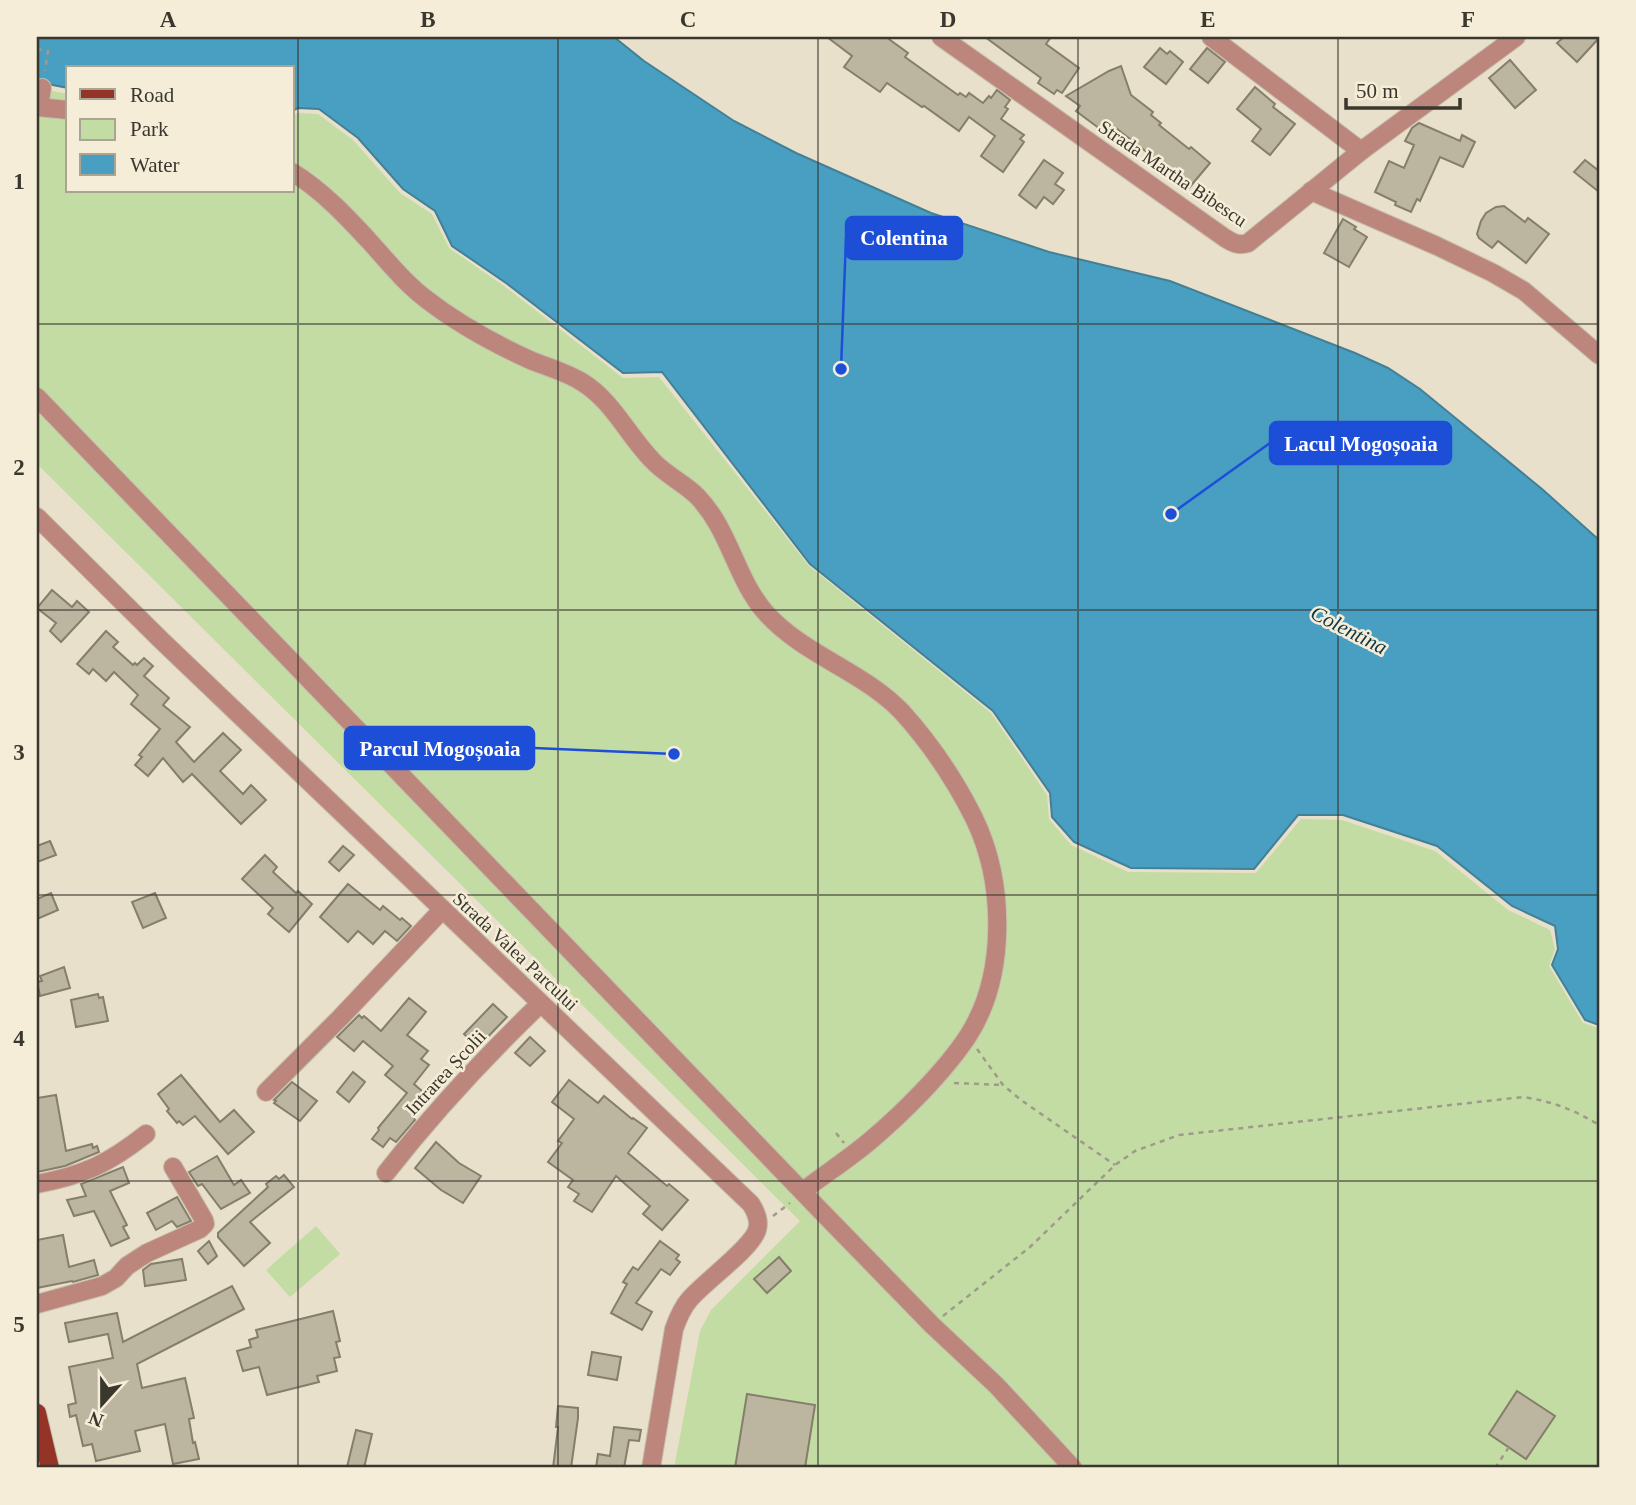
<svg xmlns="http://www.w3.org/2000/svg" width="1636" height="1505" font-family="'Times New Roman',serif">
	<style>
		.green { fill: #c2dca4 }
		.water { fill: #489fc1; stroke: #448095; stroke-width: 2 }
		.building { fill: #bcb59f; stroke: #857e6a; stroke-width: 2 }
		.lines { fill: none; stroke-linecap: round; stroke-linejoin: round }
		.minor-casing { stroke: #c5beab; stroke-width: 20 }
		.major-casing { stroke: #c5beab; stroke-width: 20 }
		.path { stroke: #9f9a89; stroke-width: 2.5; stroke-dasharray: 5 5; stroke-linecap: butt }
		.minor { stroke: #bd867c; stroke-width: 18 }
		.major { stroke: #943426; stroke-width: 18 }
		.grid { fill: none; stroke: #39372e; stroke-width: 2; stroke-opacity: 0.55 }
		.labels { text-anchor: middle; stroke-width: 5; stroke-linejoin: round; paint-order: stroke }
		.street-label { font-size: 19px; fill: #39372e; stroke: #f5edd7 }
		.water-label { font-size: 21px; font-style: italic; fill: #0e3644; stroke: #f5edd7 }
		.leader { fill: none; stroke: #1d4ed8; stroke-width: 2.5 }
		.callout-dot { fill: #1d4ed8; stroke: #f5edd7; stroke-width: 2.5 }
		.callout { fill: #1d4ed8; stroke: #1d4ed8; stroke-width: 2.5 }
		.callout-label { font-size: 21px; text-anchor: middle; font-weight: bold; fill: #fff }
		.neatline { fill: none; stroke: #39372e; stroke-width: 2.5 }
		.grid-label { font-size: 23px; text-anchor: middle; font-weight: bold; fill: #39372e }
	</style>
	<rect width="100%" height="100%" fill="#e8e0ca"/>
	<g class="green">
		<polygon points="37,88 68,94 68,191 292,191 292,116 298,113 318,114 353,140 400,193 432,214 449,248 504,286 623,378 659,377 809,566 991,713 1047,795 1049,819 1071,845 1128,872 1256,873 1301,819 1342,820 1435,851 1508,910 1550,930 1555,949 1549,966 1583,1023 1599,1028 1599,1468 674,1468 700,1331 711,1310 800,1221 37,464"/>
		<polygon points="316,1226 340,1254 290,1297 266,1270"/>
	</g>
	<polygon class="water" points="37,37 614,37 644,61 734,121 796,153 931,213 1049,252 1170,281 1355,353 1388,368 1420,389 1542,489 1599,540 1599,1025 1585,1020 1552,965 1558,949 1555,926 1512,906 1437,846 1343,815 1298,815 1254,869 1131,868 1074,842 1052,817 1050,793 993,711 810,564 662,372 623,373 506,283 452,246 435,211 403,189 358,138 319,109 298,108 292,111 292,68 68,68 68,88 37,82"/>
	<g class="building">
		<polygon points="827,37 886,37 908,53 905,57 958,95 960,93 966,97 969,93 983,103 989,96 991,98 997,90 1010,100 1005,107 1008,109 1001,119 1024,135 1020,139 1024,142 1003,172 981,156 995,136 969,117 959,131 924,106 922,107 887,83 880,92 844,67 852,56"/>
		<polygon points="985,37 1051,37 1046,44 1079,68 1062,93 1057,90 1054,94 1038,83 1041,78"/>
		<polygon points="1564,37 1599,37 1599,38 1577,62 1557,43"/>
		<polygon points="1160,48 1167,54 1170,51 1183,62 1166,84 1144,67"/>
		<polygon points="1207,48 1225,62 1208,83 1190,69"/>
		<polygon points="1510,60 1536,90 1515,108 1489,78"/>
		<polygon points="1121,66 1131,95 1153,112 1151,115 1161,123 1159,125 1189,149 1191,147 1210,163 1189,188 1170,172 1171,171 1107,121 1100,129 1076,111 1080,106 1066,96 1109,71"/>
		<polygon points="1255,87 1275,104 1273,107 1295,124 1270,155 1252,141 1261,129 1237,109"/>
		<polygon points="1419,123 1460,141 1462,135 1475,142 1463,167 1440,157 1420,201 1417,199 1411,212 1395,205 1396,202 1375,192 1389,161 1404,168 1414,145 1405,141 1412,128"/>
		<polygon points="1044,160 1063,173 1055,184 1064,190 1053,204 1044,197 1036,208 1019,195"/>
		<polygon points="1585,160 1599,171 1599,192 1574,172"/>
		<polygon points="1504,206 1525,222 1528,218 1549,234 1526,263 1498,241 1492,248 1479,238 1477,234 1481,221 1486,213 1496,207"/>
		<polygon points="1343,219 1356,227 1354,229 1367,237 1349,267 1324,253"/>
		<polygon points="52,590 72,607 77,601 89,612 61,642 50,631 56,623 37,608"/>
		<polygon points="106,631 118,642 113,647 133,665 135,663 137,665 144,658 153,666 144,676 169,698 163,705 190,727 176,742 194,762 223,733 241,750 220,771 243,794 251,785 266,800 241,824 192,774 183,782 163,758 148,776 135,765 142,757 139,755 160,729 131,704 138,695 114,672 106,681 93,669 89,674 77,664"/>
		<polygon points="50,841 56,855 37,862 37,846"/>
		<polygon points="343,846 354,855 339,871 329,862"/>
		<polygon points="265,855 277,867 273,872 296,893 298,891 312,904 289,932 268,914 273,908 242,879"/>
		<polygon points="348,884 380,910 383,906 400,920 402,918 411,926 397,941 385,931 373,944 358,931 348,942 320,917"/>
		<polygon points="51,893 58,910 37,919 37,899"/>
		<polygon points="155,893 166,918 143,928 132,902"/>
		<polygon points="64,967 70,988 40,996 37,982 42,981 40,976"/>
		<polygon points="98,994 99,998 103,997 108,1021 76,1027 71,1000"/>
		<polygon points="409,998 426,1012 407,1035 428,1051 421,1059 429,1065 414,1084 430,1098 413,1117 415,1120 396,1142 390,1138 383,1147 372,1139 379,1130 378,1128 407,1093 385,1075 393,1066 363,1041 354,1051 337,1037 359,1015 362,1018 364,1016 381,1031"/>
		<polygon points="493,1004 507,1017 478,1047 464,1034"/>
		<polygon points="530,1037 545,1051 530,1066 515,1053"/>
		<polygon points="353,1072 365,1082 349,1102 337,1092"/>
		<polygon points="181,1075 220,1122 234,1110 254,1132 228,1154 195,1116 183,1125 179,1121 177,1123 167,1111 169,1109 158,1094"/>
		<polygon points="569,1080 598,1103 604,1096 632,1119 633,1118 647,1128 628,1153 667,1186 669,1184 688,1200 662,1230 643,1214 650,1206 616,1176 592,1212 574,1201 579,1194 568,1187 573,1180 548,1162 562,1143 558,1141 574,1119 552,1102"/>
		<polygon points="292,1082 317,1101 300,1121 274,1103 276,1101 274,1100"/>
		<polygon points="56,1095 66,1151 92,1144 93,1148 97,1146 99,1152 65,1166 37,1172 37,1098"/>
		<polygon points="436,1142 459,1163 481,1176 463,1203 441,1190 415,1168"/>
		<polygon points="217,1156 234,1185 241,1180 250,1193 221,1209 202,1184 198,1186 189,1172"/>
		<polygon points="123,1167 129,1183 110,1191 127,1225 123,1227 129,1238 111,1246 94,1211 74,1216 67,1200 86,1196 81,1184"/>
		<polygon points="284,1175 294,1187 250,1222 270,1243 244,1266 218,1237 218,1233 268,1187 266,1184 276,1176 279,1179"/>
		<polygon points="177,1197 191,1221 177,1227 172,1221 156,1230 147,1213"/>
		<polygon points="63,1235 69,1267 94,1260 98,1275 73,1282 72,1281 37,1288 37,1240"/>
		<polygon points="209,1241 217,1256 208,1264 198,1251"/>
		<polygon points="660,1241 679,1255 676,1259 680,1262 670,1275 661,1269 636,1303 652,1312 642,1330 611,1313 627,1284 623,1282 633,1267 638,1270"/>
		<polygon points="779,1257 791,1271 767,1293 754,1279"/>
		<polygon points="182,1259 186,1280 145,1286 143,1270 151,1264"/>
		<polygon points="232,1286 244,1309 137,1364 142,1388 185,1378 194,1418 189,1419 193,1443 195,1442 199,1459 173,1464 165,1424 135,1431 140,1451 96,1461 92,1444 83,1446 76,1415 70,1417 68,1405 76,1403 69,1367 113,1358 108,1334 69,1342 65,1323 117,1313 123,1342"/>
		<polygon points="333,1311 340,1341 336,1342 340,1357 334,1358 337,1371 317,1376 319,1382 267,1395 259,1367 243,1371 237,1351 251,1347 249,1340 258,1337 256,1330"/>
		<polygon points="592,1352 621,1357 617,1380 588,1375"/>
		<polygon points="1517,1391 1555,1416 1526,1459 1489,1434"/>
		<polygon points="747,1394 815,1405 805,1468 735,1468"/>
		<polygon points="558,1406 578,1408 578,1418 571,1468 553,1468 558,1427 556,1427"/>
		<polygon points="614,1427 641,1430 639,1441 629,1440 624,1468 596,1468 598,1454 610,1456"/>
		<polygon points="356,1430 372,1434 364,1468 347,1467"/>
	</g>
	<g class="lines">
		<defs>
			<g id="minor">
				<path d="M941 37 1225 238C1233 243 1239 246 1248 243L1361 151 1516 37"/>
				<polyline points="1211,37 1361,151"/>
				<polyline points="37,107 68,110"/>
				<polyline points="39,107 42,88"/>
				<path d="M292 172C322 190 348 218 371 243 389 263 405 283 426 299 458 324 493 343 530 360 547 367 566 372 582 382 613 401 628 436 653 461 666 475 684 483 697 496 730 530 735 577 765 612 803 655 863 671 902 712 930 743 955 780 974 818 1005 882 1007 975 968 1036 945 1071 903 1113 871 1140 850 1158 825 1174 803 1191"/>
				<polyline points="1311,191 1437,246 1493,273 1524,291 1599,355"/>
				<polyline points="37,397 821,1211 932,1325 996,1385 1073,1468"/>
				<path d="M37 517 161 640 751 1204C756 1212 760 1221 757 1230 752 1248 704 1282 689 1300 682 1308 678 1318 674 1329L651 1468"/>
				<polyline points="266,1092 340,1018 442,910"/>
				<path d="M386 1173C433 1113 485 1057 540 1004"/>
				<path d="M37 1184C84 1175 108 1164 146 1134"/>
				<polyline points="37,1304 102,1286 116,1278 127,1266 147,1253 200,1229 205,1224 204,1220 173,1167"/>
			</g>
			<polyline id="major" points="37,1413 50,1468"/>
		</defs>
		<use href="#minor" class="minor-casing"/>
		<use href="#major" class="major-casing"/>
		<g class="path">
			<polyline points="37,49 48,51 45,71"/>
			<polyline points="977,1049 1003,1085 1021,1100 1115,1165"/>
			<polyline points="954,1083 1003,1085"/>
			<polyline points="836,1133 844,1143"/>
			<polyline points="773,1216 790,1203"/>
			<path d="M943 1316 1030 1247 1115 1165 1135 1151 1179 1135 1523 1097C1551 1101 1575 1110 1599 1125"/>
			<polyline points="1495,1468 1509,1447"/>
		</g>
		<use href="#minor" class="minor"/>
		<use href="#major" class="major"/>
	</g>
	<path class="grid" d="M298 37V1468M558 37V1468M818 37V1468M1078 37V1468M1338 37V1468M37 324H1599M37 610H1599M37 895H1599M37 1181H1599"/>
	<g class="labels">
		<g class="street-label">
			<text transform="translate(1173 173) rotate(34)" y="7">Strada Martha Bibescu</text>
			<text transform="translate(516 951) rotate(43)" y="7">Strada Valea Parcului</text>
			<text transform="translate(445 1072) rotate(-47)" y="7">Intrarea Școlii</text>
		</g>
		<g class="water-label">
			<text transform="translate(1349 630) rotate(27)" y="7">Colentina</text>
		</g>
	</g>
	<path class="leader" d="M841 369L846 238M1171 514L1270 443M674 754L534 748"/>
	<g class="callout-dot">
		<circle cx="841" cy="369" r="7"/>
		<circle cx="1171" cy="514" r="7"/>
		<circle cx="674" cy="754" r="7"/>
	</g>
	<g class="callout">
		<rect x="846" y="217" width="116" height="42" rx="7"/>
		<rect x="1270" y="422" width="181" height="42" rx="7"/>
		<rect x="345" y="727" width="189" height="42" rx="7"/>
	</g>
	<g class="callout-label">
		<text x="904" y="245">Colentina</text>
		<text x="1361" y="451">Lacul Mogoșoaia</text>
		<text x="440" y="756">Parcul Mogoșoaia</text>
	</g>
	<rect width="1636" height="1505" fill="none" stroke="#f5edd7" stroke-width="77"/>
	<rect x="66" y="66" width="228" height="126" fill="#f5edd7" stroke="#aaa493" stroke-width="2"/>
	<rect x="80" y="89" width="35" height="10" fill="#943426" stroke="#aaa493" stroke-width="2"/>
	<text x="130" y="102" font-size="21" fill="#39372e">Road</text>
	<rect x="80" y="119" width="35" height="21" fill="#c2dca4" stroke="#aaa493" stroke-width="2"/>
	<text x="130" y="136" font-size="21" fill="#39372e">Park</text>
	<rect x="80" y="154" width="35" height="21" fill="#489fc1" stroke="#aaa493" stroke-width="2"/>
	<text x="130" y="172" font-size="21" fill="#39372e">Water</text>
	<g transform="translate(102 1404) rotate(201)" stroke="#f5edd7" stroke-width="5" paint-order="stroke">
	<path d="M0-5L12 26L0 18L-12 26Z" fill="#39372e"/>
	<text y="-10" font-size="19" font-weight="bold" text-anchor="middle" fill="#39372e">N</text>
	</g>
	<path d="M1346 98v10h114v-10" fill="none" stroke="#39372e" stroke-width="3.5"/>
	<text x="1356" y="98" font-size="21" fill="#39372e" stroke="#f5edd7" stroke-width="5" paint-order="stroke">50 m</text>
	<rect x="38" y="38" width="1560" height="1428" class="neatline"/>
	<g class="grid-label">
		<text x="168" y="27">A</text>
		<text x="428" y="27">B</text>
		<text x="688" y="27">C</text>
		<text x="948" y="27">D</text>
		<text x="1208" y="27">E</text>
		<text x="1468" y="27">F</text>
		<text x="19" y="189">1</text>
		<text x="19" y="475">2</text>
		<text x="19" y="760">3</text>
		<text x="19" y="1046">4</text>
		<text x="19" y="1332">5</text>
	</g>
</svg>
